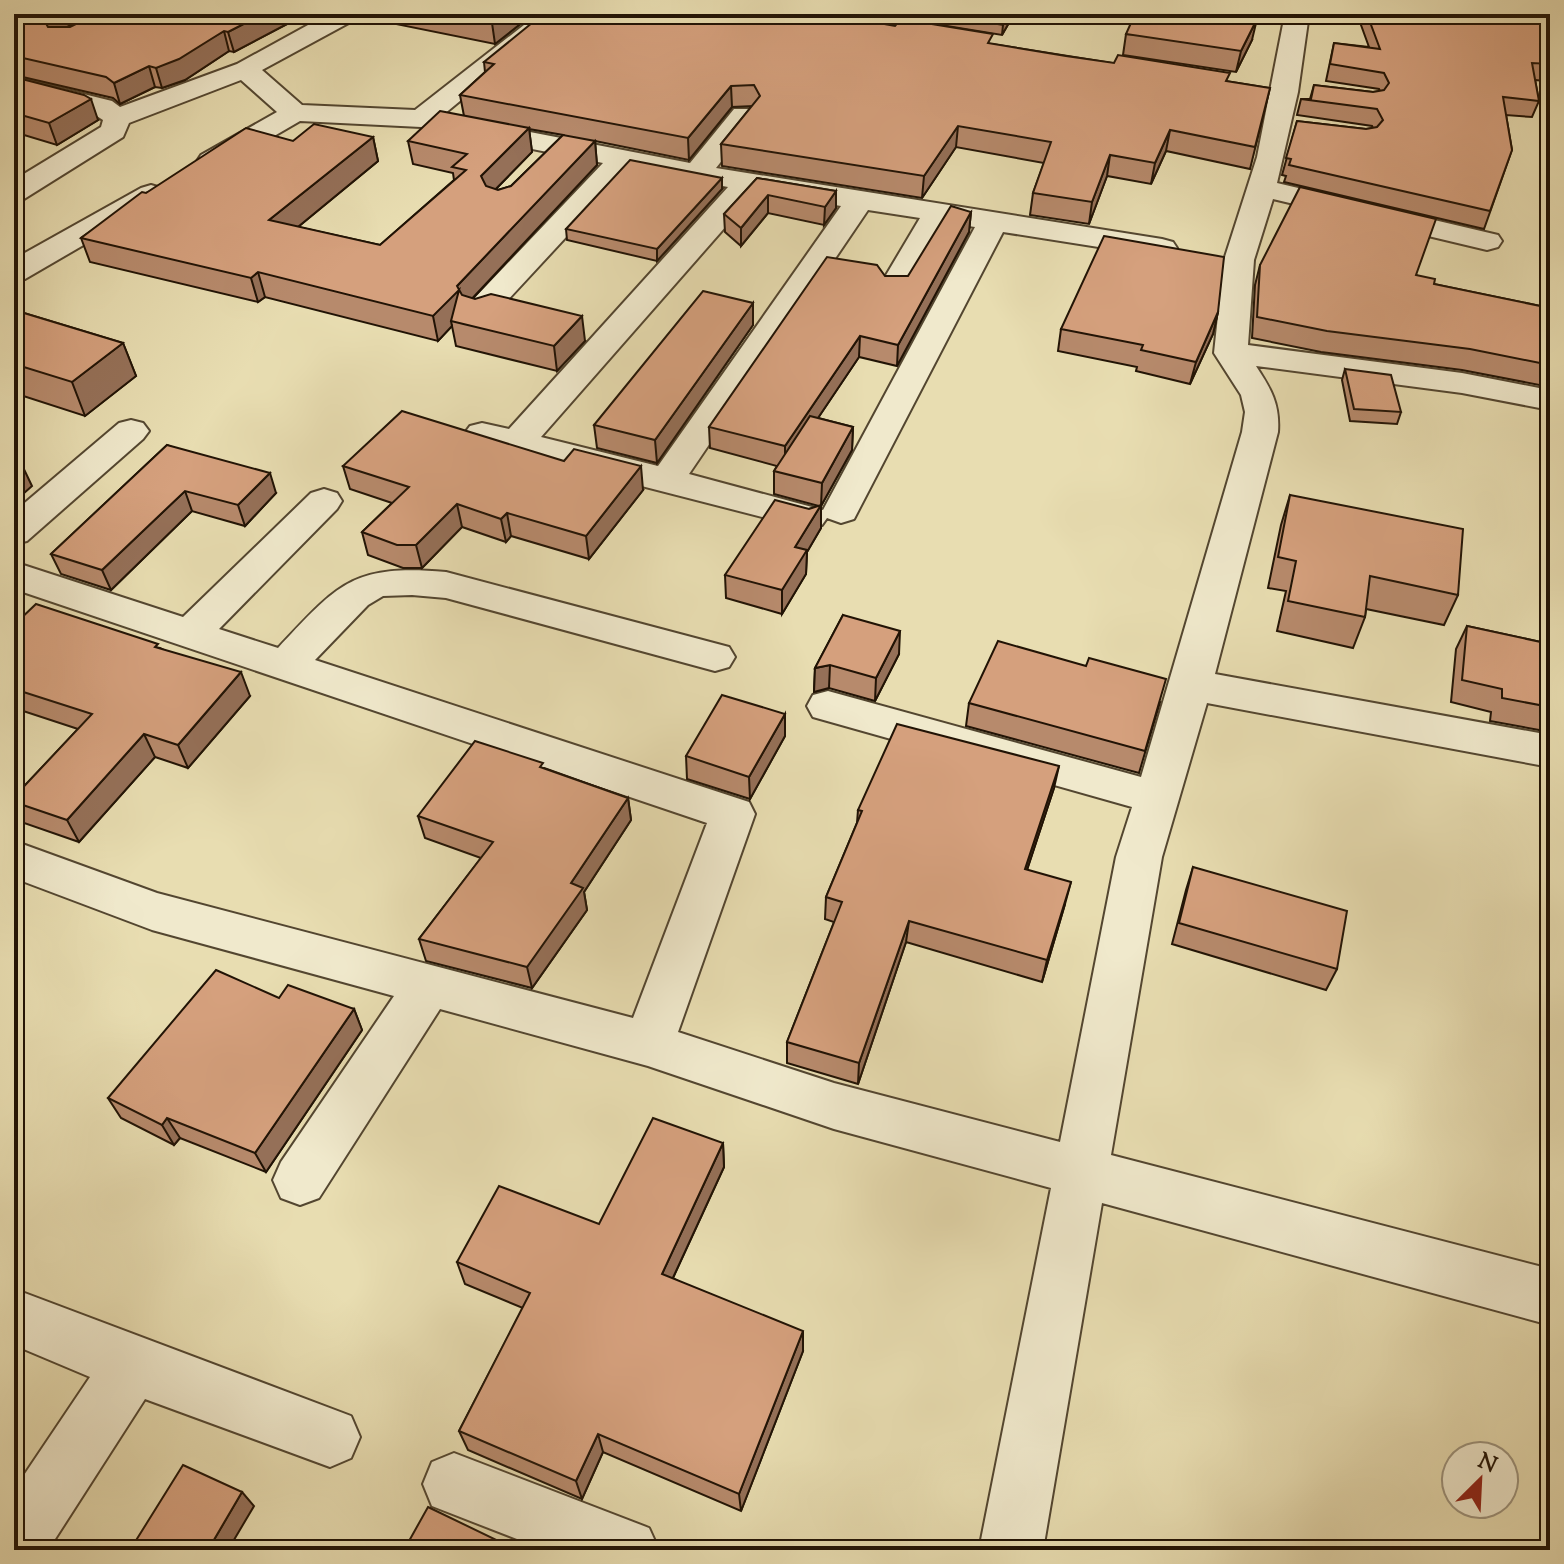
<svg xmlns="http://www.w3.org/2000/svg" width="1564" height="1564" font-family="'Sorts Mill Goudy',serif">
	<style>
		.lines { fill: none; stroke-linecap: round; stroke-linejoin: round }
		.minor-casing { stroke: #534630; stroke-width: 4 }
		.minor { fill: #f0e9cc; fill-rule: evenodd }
		.wall { fill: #b78a6c; stroke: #211305; stroke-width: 2; fill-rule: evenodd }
		.shaded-wall { fill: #957058; stroke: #211305; stroke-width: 2 }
		.building { fill: #d5a07d; stroke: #211305; stroke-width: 2 }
	</style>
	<rect width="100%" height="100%" fill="#e8ddb1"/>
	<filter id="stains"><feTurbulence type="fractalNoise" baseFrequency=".0025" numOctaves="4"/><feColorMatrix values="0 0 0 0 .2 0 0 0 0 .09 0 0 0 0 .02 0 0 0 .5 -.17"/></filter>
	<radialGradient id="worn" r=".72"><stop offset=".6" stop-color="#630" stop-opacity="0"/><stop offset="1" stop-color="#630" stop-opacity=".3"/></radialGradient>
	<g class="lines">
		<defs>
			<g id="minor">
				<path d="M328 14H359L356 19 262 70 302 105 415 110 538 14H565L443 115 690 163 734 109H754L758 115 716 168 1162 239 1173 242 1177 248 1173 254 1162 257 1003 232 854 519 841 523 827 518 822 525 809 529 470 442 464 434 470 426 482 423 509 429 728 187 630 168 491 318 480 321 469 318 464 311 469 304 603 163 421 127 300 121 221 167 211 170 201 167 197 161 201 155 277 112 241 80 129 123 123 137 24 199 14 202V180L101 127 103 120 92 113 14 93V77L112 101 120 107 237 64ZM756 192 841 206 658 466 541 437ZM868 210 920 218 879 287 884 294 895 296 906 294 948 223 975 227 823 510 689 474Z"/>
				<path d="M1285 14H1309L1298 92 1277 183 1498 235 1502 241 1498 247 1487 250 1273 199 1254 260 1248 345 1462 373 1549 390 1550 410 1462 393 1256 366C1271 389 1280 404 1278 432L1215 674 1550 735V767L1207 703 1162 857 1111 1155 1550 1269V1325L1102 1203 1043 1550H979L1051 1188 834 1129 648 1066 440 1009 319 1198 300 1205 281 1198 273 1180 281 1162 394 996 152 930 14 878V841L157 893 633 1018 707 823 14 589V562L183 617 311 493 324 489 337 493 342 501 337 509 219 629 278 648C339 583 353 564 446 572L729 647 735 657 729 667 715 671 446 598 412 595 383 596 368 605 315 660 749 802 755 814 678 1032 834 1083 1060 1142 1116 857 1132 807 813 717 807 706 813 695 828 691 1141 777 1242 432 1245 412 1241 395 1214 353 1224 260 1257 157Z"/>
				<polygon points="151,185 161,188 166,194 161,200 25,279 14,281 14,259 141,188"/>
				<polygon points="131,420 143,423 149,431 143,439 27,541 14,544 14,512 119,423"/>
				<polygon points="14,1289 351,1416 360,1437 351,1458 330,1467 145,1399 48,1550 14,1550 14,1490 90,1377 14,1345"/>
				<polygon points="454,1453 649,1528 659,1550 545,1550 432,1506 423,1484 432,1462"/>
			</g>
		</defs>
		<use href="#minor" class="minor-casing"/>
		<use href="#minor" class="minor"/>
	</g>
	<g class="wall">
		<polygon points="14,14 91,14 66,27 70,27 96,14 306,14 234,52 229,51 185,80 162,88 155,87 120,104 113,98 14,75"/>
		<polygon points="360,14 533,14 495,44 361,17"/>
		<polygon points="917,14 1014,14 1002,35 916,21"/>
		<polygon points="1357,14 1539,14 1549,37 1545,48 1550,65 1544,81 1535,80 1539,101 1532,117 1506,115 1512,150 1484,229 1284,182 1286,176 1282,175 1297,121 1366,129 1373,128 1372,126 1297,115 1301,99 1310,99 1314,85 1373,92 1380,91 1379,89 1326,81 1334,43 1369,47"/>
		<polygon points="1126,34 1252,40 1236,72 1123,55"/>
		<path d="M992 44 1270 88 1250 169 1166 151 1151 184 1107 176 1089 224 1030 215 1033 193 1044 163 956 147 922 198 722 166 721 144 752 106 732 107 689 160 595 141 597 165 473 298 585 341 557 371 456 346 452 326 438 341 265 297 258 302 90 262 81 238 146 193 293 141 373 137 378 161 298 227 380 245 454 180 453 173 413 164 408 141 464 116 460 95 485 72 484 62ZM529 129 563 135 511 186 498 190 496 189 532 152Z"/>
		<polygon points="14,77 98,120 57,145 14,132"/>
		<polygon points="757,178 836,191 836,208 824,225 768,213 741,246 725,232 724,214"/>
		<polygon points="722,189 657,261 567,240 566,229"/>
		<polygon points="971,212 969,232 897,366 859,357 818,418 853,427 852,450 821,506 821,528 807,552 806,574 782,614 726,598 725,575 809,509 819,506 774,494 774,471 777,466 710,448 709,427 885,276 908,276"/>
		<polygon points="1260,265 1416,275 1434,284 1550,308 1550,388 1550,387 1462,370 1321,352 1252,338 1255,285"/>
		<polygon points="753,303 753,325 657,463 597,448 594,425"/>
		<polygon points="14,310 123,343 136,376 85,416 14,393"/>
		<polygon points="1218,312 1213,334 1190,384 1136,371 1137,367 1058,351 1061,329"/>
		<polygon points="1345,369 1401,412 1397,424 1350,421 1342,380"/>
		<polygon points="167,445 276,493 245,526 192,511 111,590 61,574 51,554"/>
		<polygon points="343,466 643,490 589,559 511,536 506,542 462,527 422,568 403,568 368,555 362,532 392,503 350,489"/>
		<polygon points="1290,495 1458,595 1444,625 1366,609 1365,617 1353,648 1277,631 1286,591 1268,588 1281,525"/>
		<polygon points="843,615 899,654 875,701 829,688 814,692 815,668"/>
		<polygon points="14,625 160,648 250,696 188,768 155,757 79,842 24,823 14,806 14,797 78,729 14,708"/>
		<polygon points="1467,626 1550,644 1550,732 1490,721 1491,712 1451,702 1456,649"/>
		<polygon points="1086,666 1160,702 1139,773 966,726 969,703"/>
		<polygon points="785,714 785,736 750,799 687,779 686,756"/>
		<polygon points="544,768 628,798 631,820 584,892 587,910 532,988 426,961 419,939 481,858 425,838 418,816"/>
		<polygon points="1054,788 1027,870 1065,904 1042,982 906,942 858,1084 787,1063 787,1042 834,922 825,919 826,897 857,823 858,810"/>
		<polygon points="1193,867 1337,969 1326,990 1172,944 1186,890"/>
		<polygon points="279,998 354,1009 362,1030 266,1172 180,1138 174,1145 121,1118 108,1098"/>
		<polygon points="723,1143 724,1167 673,1278 803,1351 741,1511 603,1452 582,1499 468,1450 459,1431 523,1308 465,1284 457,1262 599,1224"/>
	</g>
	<g class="shaded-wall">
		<polygon points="48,14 91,14 56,33 51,40 44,20"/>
		<polygon points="263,14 306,14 234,52 228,32"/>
		<polygon points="505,14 533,14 495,44 492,23"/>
		<polygon points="1009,14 1014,14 1002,35 1003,25"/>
		<polygon points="1257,19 1252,40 1236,72 1241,51"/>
		<polygon points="224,31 229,51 185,80 162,88 156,68"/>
		<polygon points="149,66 155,87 120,104 114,83"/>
		<polygon points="731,86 732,107 689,160 688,138"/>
		<polygon points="91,99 98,120 57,145 49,123"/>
		<polygon points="958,126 956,147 922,198 924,176"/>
		<polygon points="529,128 532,152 485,200 481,176"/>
		<polygon points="1170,130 1166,151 1151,184 1155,163"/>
		<polygon points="373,137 378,161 276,245 269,220"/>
		<polygon points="595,141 597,165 451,321 452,326 438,341 433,316 457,286"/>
		<polygon points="1110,155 1107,176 1089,224 1092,202"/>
		<polygon points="722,178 722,189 657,261 657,249"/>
		<polygon points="836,191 836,208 824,225 825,207"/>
		<polygon points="768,195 768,213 741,246 741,228"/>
		<polygon points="971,212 969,232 897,366 898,345"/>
		<polygon points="258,272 265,297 258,302 251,278"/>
		<polygon points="753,303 753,325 657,463 655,440"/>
		<polygon points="1218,312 1213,334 1190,384 1196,362"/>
		<polygon points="582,316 585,341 557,371 554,346"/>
		<polygon points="860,336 859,357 785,467 785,446"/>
		<polygon points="123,343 136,376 85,416 72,382"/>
		<polygon points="853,427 852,450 821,506 822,483"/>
		<polygon points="21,463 32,486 14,502 14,470"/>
		<polygon points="641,466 643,490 589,559 586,536"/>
		<polygon points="270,473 276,493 245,526 238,505"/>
		<polygon points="185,491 192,511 111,590 102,570"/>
		<polygon points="457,504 462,527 422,568 416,545"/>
		<polygon points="821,505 821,528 807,552 806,574 782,614 782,590 795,547"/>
		<polygon points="507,513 511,536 506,542 501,519"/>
		<polygon points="900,631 899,654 875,701 876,678"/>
		<polygon points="830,665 829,688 814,692 815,668"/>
		<polygon points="241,672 250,696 188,768 178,745"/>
		<polygon points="785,714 785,736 750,799 749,777"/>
		<polygon points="144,734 155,757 79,842 67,820"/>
		<polygon points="1059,766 1054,788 1020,891 1025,869"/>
		<polygon points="628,798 631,820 584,892 587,910 532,988 527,967 571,883"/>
		<polygon points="1071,882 1065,904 1042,982 1047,960"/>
		<polygon points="909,921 906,942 858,1084 859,1063"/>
		<polygon points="354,1009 362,1030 266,1172 255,1153"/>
		<polygon points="14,1051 19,1058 14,1063"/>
		<polygon points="167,1118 180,1138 174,1145 162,1125"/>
		<polygon points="723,1143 724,1167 665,1295 662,1274"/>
		<polygon points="803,1331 803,1351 741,1511 739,1494"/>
		<polygon points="598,1434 603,1452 582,1499 576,1481"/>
		<polygon points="242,1492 254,1506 228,1550 208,1550"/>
	</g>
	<g class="building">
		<polygon points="14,14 48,14 44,20 48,27 70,27 96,14 263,14 228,32 224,31 179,59 156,68 149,66 114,83 106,77 14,56"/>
		<polygon points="445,14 505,14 492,23"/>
		<polygon points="543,14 828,14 895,26 901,19 993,34 988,43 1066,56 1114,63 1118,55 1230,73 1226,81 1270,88 1255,147 1170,130 1155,163 1110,155 1092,202 1033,193 1051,142 958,126 924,176 721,144 760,96 754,85 731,86 688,138 460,95 494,64 484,62"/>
		<polygon points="936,14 1009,14 1003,25"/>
		<polygon points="1135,14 1226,14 1257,19 1241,51 1126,34"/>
		<polygon points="1367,14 1539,14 1549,37 1541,36 1550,64 1532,63 1539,101 1503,97 1512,150 1490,211 1289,165 1291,159 1286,158 1297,121 1366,129 1377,127 1383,120 1377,109 1301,99 1311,99 1314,85 1373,92 1384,90 1389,83 1384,73 1330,64 1334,43 1380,49"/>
		<polygon points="14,77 84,95 91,99 49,123 14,113"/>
		<polygon points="440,111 529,128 481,176 486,186 498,190 511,186 563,135 595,141 457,286 462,295 475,299 491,294 582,316 554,346 451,321 459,290 433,316 258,272 251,278 81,238 142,192 146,193 246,128 293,141 314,124 373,137 269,220 380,245 466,170 452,167 467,154 408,141"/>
		<polygon points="630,160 722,178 657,249 566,229"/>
		<polygon points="757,178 836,191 825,207 768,195 741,228 724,214"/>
		<polygon points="1300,187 1436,219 1416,275 1435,279 1434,284 1550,308 1550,365 1470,349 1327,331 1257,317 1260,265"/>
		<polygon points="951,206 971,212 898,345 860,336 785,446 709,427 827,257 877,265 885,276 908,276"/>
		<polygon points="1104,236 1224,257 1218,312 1196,362 1141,350 1143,345 1061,329"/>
		<polygon points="703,291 753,303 655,440 594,425"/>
		<polygon points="14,310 123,343 72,382 14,364"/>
		<polygon points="1345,369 1391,375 1401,412 1354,409"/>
		<polygon points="402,411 564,461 574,449 641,466 586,536 507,513 501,519 457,504 416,545 397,545 362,532 409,487 343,466"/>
		<polygon points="810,416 853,427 822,483 774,471"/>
		<polygon points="167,445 270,473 238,505 185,491 102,570 51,554"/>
		<polygon points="14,461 21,463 14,470"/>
		<polygon points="1290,495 1463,529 1458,595 1370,576 1365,617 1288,601 1296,561 1278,557"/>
		<polygon points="775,500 809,509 821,505 795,547 807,550 782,590 725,575"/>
		<polygon points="36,604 158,644 155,647 241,672 178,745 144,734 67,820 14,802 14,797 92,714 14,689 14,625"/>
		<polygon points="843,615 900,631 876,678 830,665 815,668"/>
		<polygon points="1467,626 1550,644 1550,707 1502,698 1502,689 1462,680"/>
		<polygon points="998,641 1086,666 1089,658 1166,679 1145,751 969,703"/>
		<polygon points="722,695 785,714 749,777 686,756"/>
		<polygon points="897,724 1059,766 1025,869 1071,882 1047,960 909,921 859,1063 787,1042 842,902 826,897 862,811 858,810"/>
		<polygon points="475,741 543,763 540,767 628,798 571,883 583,888 527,967 419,939 493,842 418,816"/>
		<polygon points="1193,867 1347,911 1337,969 1179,923"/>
		<polygon points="216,970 279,998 288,985 354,1009 255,1153 167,1118 162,1125 108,1098"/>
		<polygon points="653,1118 723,1143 662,1274 803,1331 739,1494 598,1434 576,1481 459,1431 530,1293 457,1262 499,1186 599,1224"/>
		<polygon points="183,1465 242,1492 208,1550 130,1550"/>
		<polygon points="428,1507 517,1550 404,1550"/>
	</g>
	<rect width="1564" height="1564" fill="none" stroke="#e8ddb1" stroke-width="48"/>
	<rect x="16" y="16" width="1532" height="1532" fill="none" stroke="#211305" stroke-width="4"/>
	<rect x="24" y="24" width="1516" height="1516" fill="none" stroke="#211305" stroke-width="2"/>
	<g transform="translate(1480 1480) rotate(24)"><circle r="38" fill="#f0e9cc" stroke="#9d937c" stroke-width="2"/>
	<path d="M0-6L14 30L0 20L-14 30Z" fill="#8f2418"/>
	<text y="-12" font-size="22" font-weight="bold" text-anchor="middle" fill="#211305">N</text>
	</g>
	<rect width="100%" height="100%" filter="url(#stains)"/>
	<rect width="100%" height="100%" fill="url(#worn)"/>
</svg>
